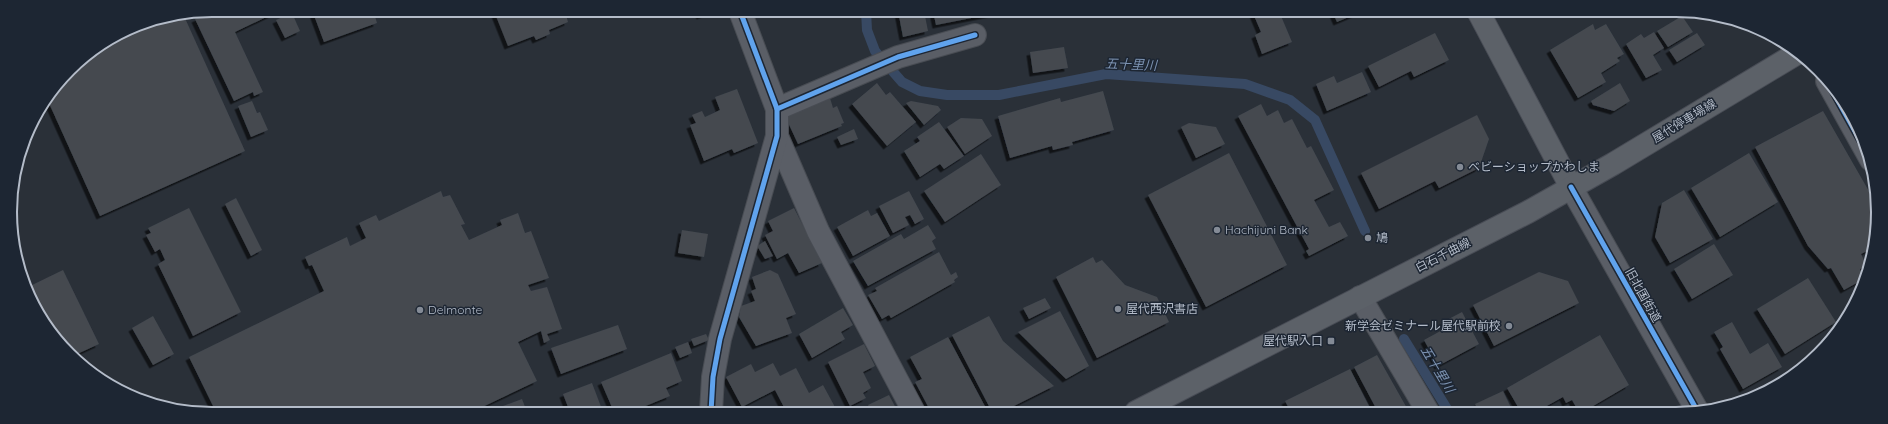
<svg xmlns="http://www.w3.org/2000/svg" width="1888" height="424" font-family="Quicksand,'Noto Sans JP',sans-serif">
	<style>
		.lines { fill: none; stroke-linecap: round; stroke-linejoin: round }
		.stream { stroke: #384963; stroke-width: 10 }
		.building { fill: #444950; filter: url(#shadow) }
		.minor-casing { stroke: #484c53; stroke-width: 24 }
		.major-casing { stroke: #484c55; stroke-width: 24 }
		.minor { stroke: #5a5e66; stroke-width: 22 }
		.major { stroke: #5c6168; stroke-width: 22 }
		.cycleway-casing { stroke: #1d2633; stroke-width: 8 }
		.cycleway { stroke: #60a3ed; stroke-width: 5 }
		.poi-dot { fill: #848b96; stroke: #1d2633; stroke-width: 1.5 }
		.labels { text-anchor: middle; stroke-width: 3; stroke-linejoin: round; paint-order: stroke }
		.street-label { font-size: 12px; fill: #b4bcc9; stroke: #1d2633 }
		.poi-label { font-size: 12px; fill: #b4bcc9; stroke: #1d2633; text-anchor: start }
		.water-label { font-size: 13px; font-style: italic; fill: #7c92b1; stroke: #1d2633 }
		.rim { fill: none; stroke: #b4bcc9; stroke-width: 2 }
	</style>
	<defs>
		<filter id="shadow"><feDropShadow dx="-3.5" dy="3.5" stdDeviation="0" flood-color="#0009"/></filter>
	</defs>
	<rect width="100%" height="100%" fill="#2a3038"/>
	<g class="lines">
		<g class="stream">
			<polyline points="866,11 867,30 875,51 902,82 920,91 947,95 999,95 1106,74 1245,84 1290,100 1315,120 1365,231"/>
			<polyline points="1404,339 1449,412"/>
		</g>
	</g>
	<g class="building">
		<polygon points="215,10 281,10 235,32 263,92 254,96 253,92 234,101 195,19"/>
		<polygon points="312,10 343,10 345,14 354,10 373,10 377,23 324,42"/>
		<polygon points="497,10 577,10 566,15 568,22 549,30 550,34 536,40 534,36 508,46 494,11"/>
		<polygon points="698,11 714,11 700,16"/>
		<polygon points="898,11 924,11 928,31 903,37"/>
		<polygon points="933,11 1002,11 1002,12 936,25"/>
		<polygon points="1252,11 1294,11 1281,16 1292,42 1262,54 1255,35 1261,32"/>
		<polygon points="1332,11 1363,11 1337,22"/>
		<polygon points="292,13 300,31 285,38 276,20"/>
		<polygon points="184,16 245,151 100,216 48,101 79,60 98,48 159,20"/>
		<polygon points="1682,16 1693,32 1668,47 1657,31"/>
		<polygon points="1593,24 1595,30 1606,24 1624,54 1617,58 1620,61 1601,73 1606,82 1578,98 1550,50"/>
		<polygon points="1654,32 1664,48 1653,55 1662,70 1646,78 1626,44 1641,34 1644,38"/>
		<polygon points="1435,33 1449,60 1414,77 1411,71 1379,87 1368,66"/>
		<polygon points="1697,33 1705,45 1677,62 1669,50"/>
		<polygon points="1064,47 1068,68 1033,73 1030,52"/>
		<polygon points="1362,72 1371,92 1327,111 1316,84 1334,76 1337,83"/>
		<polygon points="877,83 886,95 890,92 916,122 887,146 852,104"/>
		<polygon points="1620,83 1630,101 1614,111 1593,105 1591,101"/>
		<polygon points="737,89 758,143 734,153 732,149 704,161 690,125 696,123 692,115 702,111 705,117 720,110 715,97"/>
		<polygon points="1103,91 1114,130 1072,142 1073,145 1053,150 1052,146 1010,158 998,116 1060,98 1061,102"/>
		<polygon points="830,98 833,108 837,106 844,123 841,124 842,126 798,144 785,116"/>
		<polygon points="252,101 257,113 260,112 268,130 251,137 238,106"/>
		<polygon points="911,101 938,106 941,110 924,125 906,103"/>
		<polygon points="1261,104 1267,116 1278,110 1284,123 1292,119 1307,148 1311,146 1334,190 1314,200 1329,227 1340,222 1348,236 1309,256 1306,251 1309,249 1238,116"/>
		<polygon points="1823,111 1874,200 1876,239 1873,248 1861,254 1867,266 1860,269 1864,279 1844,290 1831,268 1828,269 1808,246 1755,147"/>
		<polygon points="1477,115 1489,139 1479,168 1439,188 1435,181 1379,209 1361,173"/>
		<polygon points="961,118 982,119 992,136 965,154 947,127"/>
		<polygon points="939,122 964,156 944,169 940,164 920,177 904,151 920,141 917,137"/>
		<polygon points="1189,123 1216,127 1225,144 1196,158 1181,127"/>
		<polygon points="854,129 858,139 841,145 837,137"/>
		<polygon points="1229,153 1287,265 1206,307 1148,195"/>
		<polygon points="1749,153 1778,202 1720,237 1691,188"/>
		<polygon points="981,154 1001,185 945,222 924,191"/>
		<polygon points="1684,190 1713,239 1670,263 1655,237 1662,203"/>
		<polygon points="441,191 443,197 450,195 465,224 461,225 469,240 502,225 500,220 518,213 525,233 531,231 549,278 528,285 531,291 547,287 562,329 547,334 550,340 544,343 541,331 518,342 537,381 472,412 216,412 189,357 324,291 312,265 309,266 305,257 347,237 350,246 366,238 359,223 376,215 379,221"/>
		<polygon points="909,191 924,219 915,224 910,215 905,217 909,225 893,233 879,206"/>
		<polygon points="236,198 262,250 251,256 225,204"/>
		<polygon points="189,208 241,312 193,336 158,264 165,260 160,249 155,252 146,235 151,233 148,228"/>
		<polygon points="794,208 822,263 799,273 788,253 777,259 765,235 773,231 768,221"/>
		<polygon points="868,210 871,216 877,213 890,236 853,256 837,227"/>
		<polygon points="928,225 936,238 932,241 936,249 868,286 853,261 901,234 904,239"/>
		<polygon points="682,230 708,234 704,257 678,253"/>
		<polygon points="765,241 773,256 765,259 757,246"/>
		<polygon points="1714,244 1733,275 1692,299 1674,269"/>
		<polygon points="939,252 951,275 956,272 958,277 954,280 955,282 891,318 889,315 882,319 868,295 877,291 875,288"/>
		<polygon points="1093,257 1096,263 1102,260 1125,285 1157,297 1169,322 1097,358 1056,277"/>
		<polygon points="63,270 99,344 75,355 52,335 28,287"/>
		<polygon points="770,270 778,274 796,314 786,318 792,333 756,346 739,317 741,306 755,301 751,291 756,289 752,277"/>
		<polygon points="1539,272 1568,281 1579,303 1494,346 1473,305"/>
		<polygon points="1808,278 1836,322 1785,354 1757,309"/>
		<polygon points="1045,298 1051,308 1029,319 1023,308"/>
		<polygon points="843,308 853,325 841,332 845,339 812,358 799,334"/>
		<polygon points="1060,311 1089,366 1066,379 1018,332"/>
		<polygon points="1462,312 1479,344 1438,366 1424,340 1446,328 1443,322"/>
		<polygon points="153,316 174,354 153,365 132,328"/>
		<polygon points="989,316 1003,341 1054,386 1002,412 992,412 952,335"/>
		<polygon points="1732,322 1750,354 1768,343 1782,367 1743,389 1720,349 1723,347 1714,332"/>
		<polygon points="618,325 627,349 561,374 551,348"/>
		<polygon points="706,334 709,340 694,346 691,339"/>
		<polygon points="1600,335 1629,385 1583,412 1579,412 1572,400 1566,403 1563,397 1536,412 1521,412 1507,388"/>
		<polygon points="948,337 988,412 931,412 915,382 922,379 910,357"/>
		<polygon points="688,342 692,353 680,358 675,347"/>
		<polygon points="864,344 875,366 863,372 871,388 863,393 866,398 850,406 828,362"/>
		<polygon points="671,353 682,381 666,388 670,396 631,412 614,412 601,382"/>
		<polygon points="1377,355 1408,410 1410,412 1378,412 1354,367"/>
		<polygon points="773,363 780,376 796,368 809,393 823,385 836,409 830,412 784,412 786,411 775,390 742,407 726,377 751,364 755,372"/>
		<polygon points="1350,369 1372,412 1291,412 1285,401"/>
		<polygon points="592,383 603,412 570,412 563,394"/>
		<polygon points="1503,391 1513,412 1479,412 1475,404"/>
		<polygon points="889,395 898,412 872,412 868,405"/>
		<polygon points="522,399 527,412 487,412"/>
		<polygon points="864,406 867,412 849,412"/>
	</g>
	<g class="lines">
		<defs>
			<g id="minor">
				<polyline points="1827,81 1871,160"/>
				<polyline points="777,109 898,57 975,35"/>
				<polyline points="777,136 818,231 914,412"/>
				<polyline points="1571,187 1698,412"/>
				<polyline points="1360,297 1428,412"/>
				<polyline points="711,412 713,377 720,339 777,136 777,109 740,11"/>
			</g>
			<g id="major">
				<polyline points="1478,11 1571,187"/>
				<polyline points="1136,412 1528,212 1613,164 1796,54"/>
			</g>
		</defs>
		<use href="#minor" class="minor-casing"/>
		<use href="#major" class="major-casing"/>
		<use href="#minor" class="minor"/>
		<use href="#major" class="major"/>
		<defs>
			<g id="cycleway">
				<polyline points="1827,81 1871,160"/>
				<polyline points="777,109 898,57 975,35"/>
				<polyline points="1571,187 1698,412"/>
				<polyline points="711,412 713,377 720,339 777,136 777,109 740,11"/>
			</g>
		</defs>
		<use href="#cycleway" class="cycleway-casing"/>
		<use href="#cycleway" class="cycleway"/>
	</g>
	<g class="poi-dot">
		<circle cx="1460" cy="167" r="4"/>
		<circle cx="1217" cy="230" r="4"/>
		<circle cx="1368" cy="238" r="4"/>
		<circle cx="1118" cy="309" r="4"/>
		<circle cx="420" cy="310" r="4"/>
		<circle cx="1509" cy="326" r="4"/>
		<rect x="1327" y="337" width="8" height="8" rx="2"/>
	</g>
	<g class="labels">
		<g class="street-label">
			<text transform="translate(1684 121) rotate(-31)" y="4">屋代停車場線</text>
			<text transform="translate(1443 255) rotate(-27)" y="4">白石千曲線</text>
			<text transform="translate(1643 295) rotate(61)" y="4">旧北国街道</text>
		</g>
		<g class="poi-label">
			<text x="1468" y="171">ベビーショップかわしま</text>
			<text x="1225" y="234">Hachijuni Bank</text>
			<text x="1376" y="242">鳩</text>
			<text x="1126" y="313">屋代西沢書店</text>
			<text x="428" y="314">Delmonte</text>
			<text x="1501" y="330" text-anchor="end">新学会ゼミナール屋代駅前校</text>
			<text x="1323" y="345" text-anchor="end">屋代駅入口</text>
		</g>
		<g class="water-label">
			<text transform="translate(1131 64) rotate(2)" y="5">五十里川</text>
			<text transform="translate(1438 369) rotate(59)" y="5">五十里川</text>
		</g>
	</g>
	<path d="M0 0H1888V424H0ZM212 17H1676A195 195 0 0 1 1871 212V212A195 195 0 0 1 1676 407H212A195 195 0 0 1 17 212V212A195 195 0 0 1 212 17Z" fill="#1d2633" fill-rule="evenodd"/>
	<path class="rim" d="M212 17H1676A195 195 0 0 1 1871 212V212A195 195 0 0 1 1676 407H212A195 195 0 0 1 17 212V212A195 195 0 0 1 212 17Z"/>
</svg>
